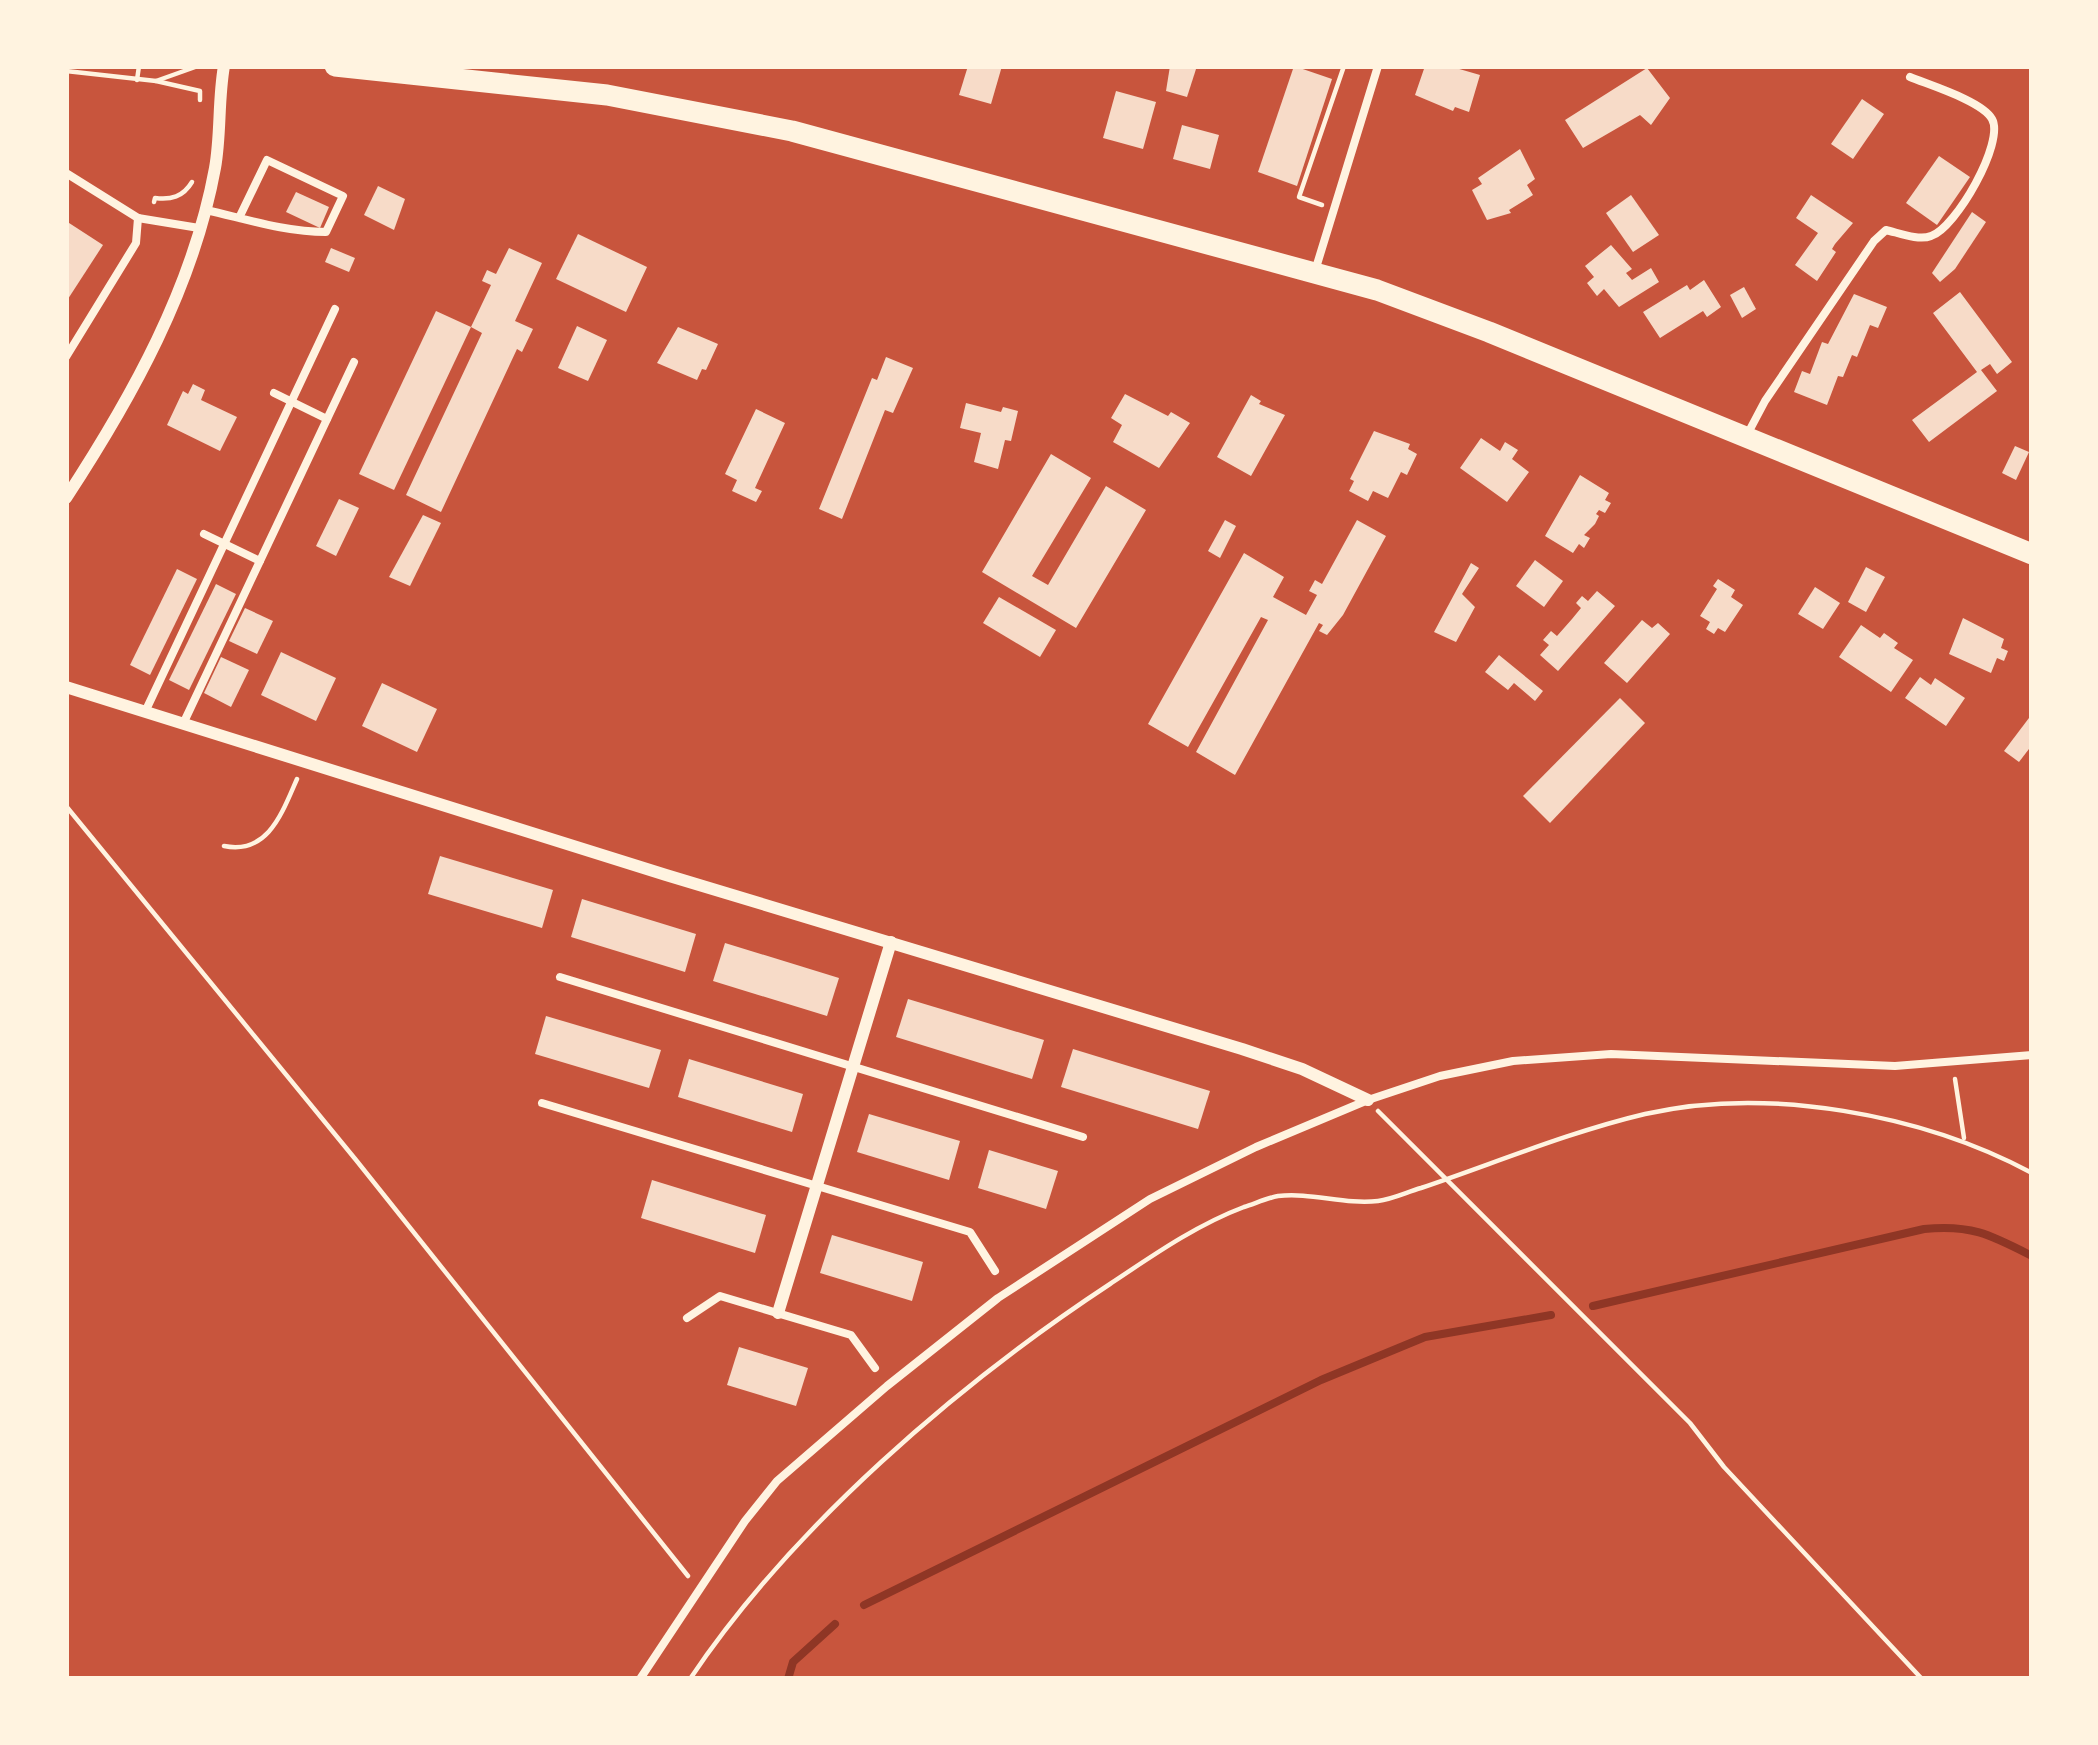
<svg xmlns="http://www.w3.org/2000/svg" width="2098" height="1745" font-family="Raleway,sans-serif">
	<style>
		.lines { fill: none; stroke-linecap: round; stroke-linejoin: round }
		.stream { stroke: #8f3625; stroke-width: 8 }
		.building { fill: #f7dbc8 }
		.path { stroke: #fff3e0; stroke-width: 4.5 }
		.service { stroke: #fff3e0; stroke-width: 8 }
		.minor { stroke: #fff3e0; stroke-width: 12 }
		.secondary { stroke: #fff3e0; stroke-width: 21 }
	</style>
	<rect width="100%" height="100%" fill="#c8553d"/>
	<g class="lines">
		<g class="stream">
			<path d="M1593 1306 1924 1229C1971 1224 1991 1235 2032 1256"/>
			<polyline points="864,1605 1321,1380 1425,1337 1551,1315"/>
			<polyline points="788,1679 793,1662 835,1624"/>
		</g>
	</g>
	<g class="building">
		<polygon points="968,66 1002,66 991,104 959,95"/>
		<polygon points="1170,66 1197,66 1187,97 1166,91"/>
		<polygon points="1294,66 1332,79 1297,186 1258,172"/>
		<polygon points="1425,66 1449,66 1480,75 1469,112 1455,107 1453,111 1415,95"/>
		<polygon points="1647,68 1670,98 1651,125 1640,115 1583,148 1565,120"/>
		<polygon points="1116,91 1156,102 1143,149 1103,138"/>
		<polygon points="1862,99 1884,114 1853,159 1831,144"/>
		<polygon points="1182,125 1219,135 1210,169 1173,159"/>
		<polygon points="1520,149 1535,179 1527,185 1533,195 1509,210 1511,213 1487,220 1472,190 1482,184 1478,178"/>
		<polygon points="1939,156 1970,177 1937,225 1906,203"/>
		<polygon points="378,186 405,199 394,230 364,215"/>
		<polygon points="296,192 329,207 320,228 286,212"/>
		<polygon points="1631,195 1659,235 1633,252 1606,213"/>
		<polygon points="1811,195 1853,223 1835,244 1832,249 1836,252 1817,281 1795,265 1818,233 1796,218"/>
		<polygon points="1972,212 1986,222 1955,269 1940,282 1932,273"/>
		<polygon points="66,221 103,245 66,302"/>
		<polygon points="578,234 647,267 626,312 556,279"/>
		<polygon points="1611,245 1632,269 1626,273 1632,280 1651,268 1659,282 1619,307 1604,289 1597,296 1587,283 1594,277 1585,266"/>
		<polygon points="331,248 355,258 349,272 325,262"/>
		<polygon points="509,248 542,263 515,321 533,329 522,352 517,349 441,512 406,495 482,333 471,327 491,285 482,281 487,270 496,274"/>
		<polygon points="1704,280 1721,307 1707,317 1703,311 1660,338 1643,312 1687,285 1690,290"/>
		<polygon points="1744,287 1756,309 1742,318 1730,295"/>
		<polygon points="1960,292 2012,362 1997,374 1990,364 1981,370 1997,391 1929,442 1912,420 1977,372 1933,313"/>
		<polygon points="1854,294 1887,307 1878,328 1870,325 1857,357 1852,355 1843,377 1838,376 1827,405 1794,392 1802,371 1810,374 1822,342 1828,344"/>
		<polygon points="436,311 471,327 394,490 359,474"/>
		<polygon points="577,326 607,340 588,381 558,368"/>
		<polygon points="678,327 718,344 706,370 702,369 697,380 657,363"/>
		<polygon points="886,357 913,368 893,413 885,410 842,519 819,509 872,378 877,380"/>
		<polygon points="193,384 205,390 201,400 237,417 220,451 167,425 183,391 188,394"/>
		<polygon points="1125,394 1168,416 1171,412 1190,423 1159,468 1113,442 1122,425 1111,418"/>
		<polygon points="1251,395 1261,401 1259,404 1285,415 1251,476 1217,457"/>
		<polygon points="966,403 1001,412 1003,407 1018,411 1011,441 1005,440 998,469 974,462 981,433 960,428"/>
		<polygon points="756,409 785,423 755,488 762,491 756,502 732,491 737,480 725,474"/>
		<polygon points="1374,431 1410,444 1408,449 1417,454 1407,475 1401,472 1388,498 1373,491 1368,501 1349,491 1354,481 1350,479"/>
		<polygon points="1481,438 1500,451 1505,442 1518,450 1512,459 1529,472 1507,502 1460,468"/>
		<polygon points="2015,446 2029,452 2016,480 2002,473"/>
		<polygon points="1051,454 1091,478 1032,576 1048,585 1106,486 1146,510 1076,628 982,572"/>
		<polygon points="1580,475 1609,493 1605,500 1611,503 1605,513 1599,510 1596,514 1599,516 1595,524 1584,535 1590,538 1584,548 1579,544 1573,553 1545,536"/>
		<polygon points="339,499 359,508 336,556 316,546"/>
		<polygon points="423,515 441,523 410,586 389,577"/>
		<polygon points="1225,520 1236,526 1220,558 1208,551"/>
		<polygon points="1357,520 1386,536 1343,615 1327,635 1319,631 1323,625 1319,623 1235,775 1196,752 1268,620 1261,617 1188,747 1148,724 1244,553 1284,577 1273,597 1306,615 1317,595 1309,591 1315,580 1322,584"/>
		<polygon points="1535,560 1563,581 1544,607 1516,586"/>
		<polygon points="1471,563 1479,568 1462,594 1475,607 1456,642 1434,632"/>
		<polygon points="1866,567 1885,577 1866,612 1848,602"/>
		<polygon points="177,569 197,579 150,675 130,665"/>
		<polygon points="1718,579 1735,590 1731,597 1743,605 1725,632 1718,628 1714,634 1706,629 1710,622 1700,616 1717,589 1713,586"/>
		<polygon points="216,584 236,594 189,690 169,680"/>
		<polygon points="1815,587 1840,603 1823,629 1798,614"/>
		<polygon points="1597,591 1615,606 1558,671 1540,655 1549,645 1543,640 1551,631 1557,636 1572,619 1581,608 1576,603 1582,596 1588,601"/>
		<polygon points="999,597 1056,630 1040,657 983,623"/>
		<polygon points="245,608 273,621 257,654 229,641"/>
		<polygon points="1963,618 2004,639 2001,648 2008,651 2004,661 1997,658 1991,673 1949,654"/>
		<polygon points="1642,620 1652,628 1658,623 1670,634 1627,683 1604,663"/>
		<polygon points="1861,625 1880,638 1884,633 1898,643 1894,648 1913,660 1891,692 1839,657"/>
		<polygon points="281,652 336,678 316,721 261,695"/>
		<polygon points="1499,655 1543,691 1535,701 1514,683 1508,690 1485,672"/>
		<polygon points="221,657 249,670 231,707 204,693"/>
		<polygon points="1920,677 1931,685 1935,678 1965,698 1946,726 1905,698"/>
		<polygon points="382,683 437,709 417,752 362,726"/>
		<polygon points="1620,698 1645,723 1550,823 1523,796"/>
		<polygon points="2032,714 2032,745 2019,762 2004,751"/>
		<polygon points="440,856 553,890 542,928 428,894"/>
		<polygon points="582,899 696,934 685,972 571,937"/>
		<polygon points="725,943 839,978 827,1016 713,981"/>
		<polygon points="908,999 1044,1040 1032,1079 896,1037"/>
		<polygon points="546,1016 661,1050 649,1088 535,1054"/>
		<polygon points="1073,1049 1210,1091 1198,1129 1061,1087"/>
		<polygon points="689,1059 803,1094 792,1132 678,1097"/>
		<polygon points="869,1114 960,1141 949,1180 857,1152"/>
		<polygon points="989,1150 1058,1171 1046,1209 978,1188"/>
		<polygon points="652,1180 766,1215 755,1253 641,1218"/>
		<polygon points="832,1235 923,1262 912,1301 820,1273"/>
		<polygon points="739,1347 808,1368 796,1406 727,1385"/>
	</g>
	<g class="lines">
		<g class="path">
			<polyline points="66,71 156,81 198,66"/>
			<polyline points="137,80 139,66"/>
			<polyline points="156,81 200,91 200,100"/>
			<path d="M154 202 155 198C171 200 183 197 192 182"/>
			<polyline points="1322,205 1299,197 1344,66"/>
			<polyline points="66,806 356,1160 688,1576"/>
			<path d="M224 846C268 855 282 813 297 779"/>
			<polyline points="1955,1079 1964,1138"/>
			<polyline points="1378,1111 1690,1423 1724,1467 1922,1679"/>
			<path d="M690 1679C792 1527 958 1384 1110 1284 1152 1256 1196 1225 1244 1207 1254 1204 1267 1198 1278 1196 1311 1192 1345 1205 1378 1201 1393 1199 1407 1192 1421 1188 1495 1163 1569 1132 1645 1114 1768 1086 1922 1114 2032 1173"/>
		</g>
		<g class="service">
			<polyline points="66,173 138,218 199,228"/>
			<path d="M206 210C246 219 285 232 326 232L343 196 267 160 239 218"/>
			<polyline points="1315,271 1378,66"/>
			<polyline points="66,357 136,243 138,218"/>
			<polyline points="274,393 327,419"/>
			<path d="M1747 435 1765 401 1874 241 1886 230C1899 233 1919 241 1931 236 1956 228 2005 142 1992 119 1982 101 1929 85 1910 77"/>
			<polyline points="204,534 260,561"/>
			<polyline points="145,712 335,309"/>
			<polyline points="183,724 354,362"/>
			<polyline points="560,977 1083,1137"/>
			<polyline points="542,1103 970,1232 995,1271"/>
			<polyline points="687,1318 720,1296 851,1335 875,1368"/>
			<polyline points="640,1679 745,1521 777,1481 887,1386 998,1298 1150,1199 1256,1147 1368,1100 1440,1076 1513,1061 1611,1054 1895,1066 2032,1055"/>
		</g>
		<g class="minor">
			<path d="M66 498C132 397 193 288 215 168 221 135 218 100 224 66"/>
			<polyline points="66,687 666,875 1242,1049 1302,1069 1368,1100"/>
			<polyline points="778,1313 891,942"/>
		</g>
		<polyline class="secondary" points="335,66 607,95 792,131 1377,290 1489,332 2032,554"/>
	</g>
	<rect width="2098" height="1745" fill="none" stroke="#fff3e0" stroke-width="138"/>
</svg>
